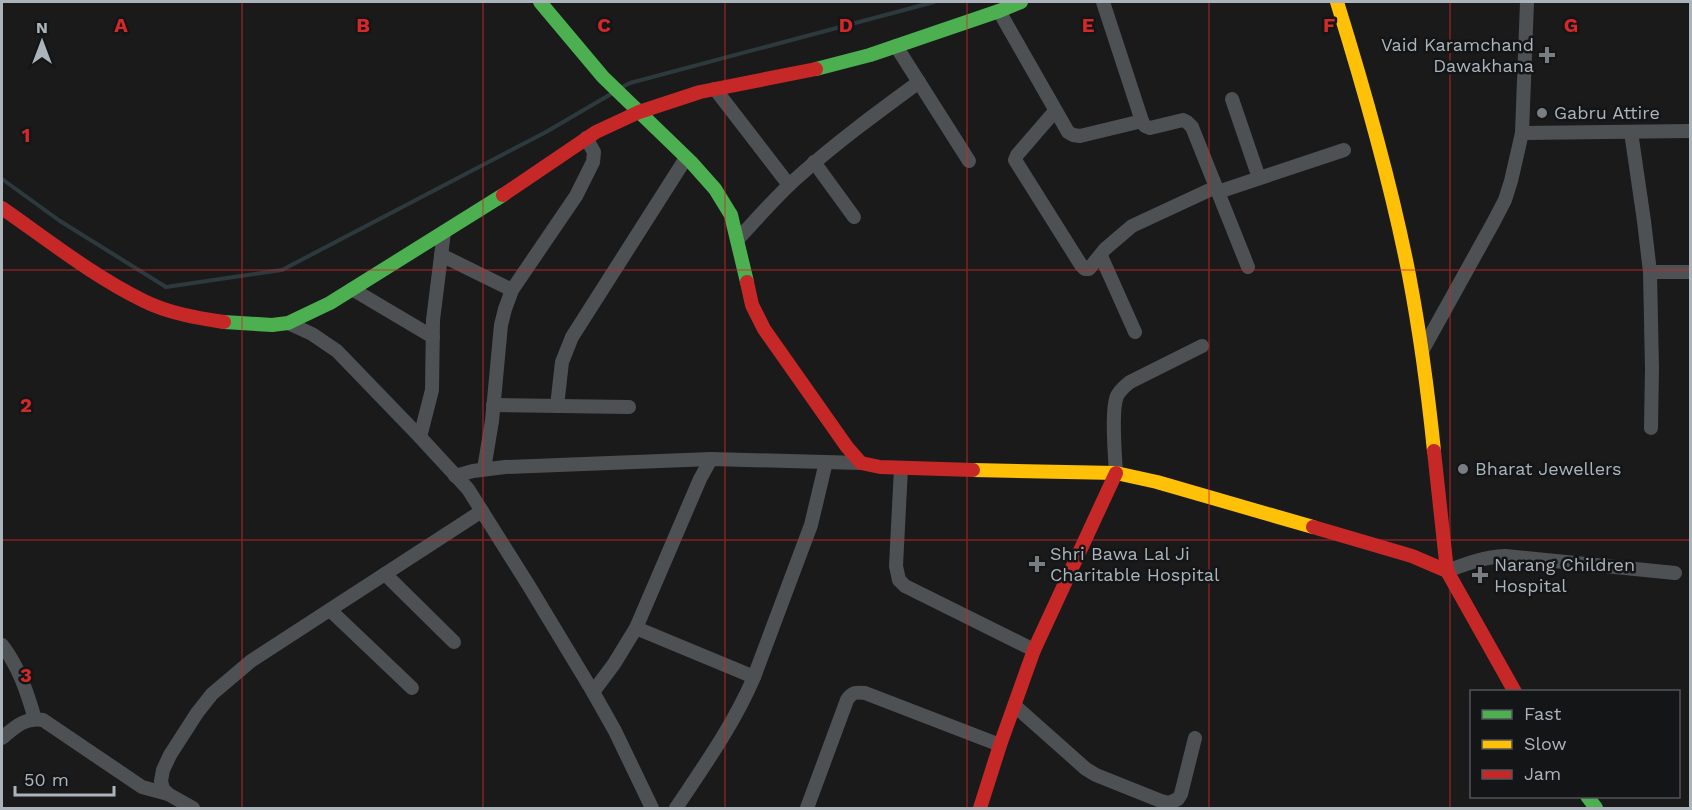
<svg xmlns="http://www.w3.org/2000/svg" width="1692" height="810" font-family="'Work Sans',sans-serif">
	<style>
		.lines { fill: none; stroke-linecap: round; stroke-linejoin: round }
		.stream { stroke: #2d3a3d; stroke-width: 4 }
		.street { stroke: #4e5154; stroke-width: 14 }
		.fast { stroke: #4caf50; stroke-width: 14 }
		.slow { stroke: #ffc107; stroke-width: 14 }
		.jam { stroke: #c62828; stroke-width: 14 }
		.grid { fill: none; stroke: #d62828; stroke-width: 1.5; stroke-opacity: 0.55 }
		.poi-dot { fill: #797e83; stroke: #141517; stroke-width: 2 }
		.labels { text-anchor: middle; stroke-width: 5; stroke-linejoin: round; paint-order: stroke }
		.poi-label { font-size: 18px; fill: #acb4bb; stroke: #141517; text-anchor: start }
		.grid-label { font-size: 20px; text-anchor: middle; font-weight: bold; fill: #d62828; stroke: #141517; stroke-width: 5; stroke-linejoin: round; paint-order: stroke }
	</style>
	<rect width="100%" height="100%" fill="#1a1a1b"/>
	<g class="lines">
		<g class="stream">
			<polyline points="622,87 630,83 934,2"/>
			<polyline points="2,179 60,221 166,287 282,270 546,132 611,94"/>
		</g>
		<g class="street">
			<polyline points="1103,2 1142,121 1145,126 1150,128 1183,120 1187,122 1192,127 1248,267"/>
			<polyline points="999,11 1068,132 1073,135 1080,136 1142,121"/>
			<polyline points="896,46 969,161"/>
			<polyline points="715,89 789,185"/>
			<polyline points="1232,99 1259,178"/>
			<polyline points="1055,111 1017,155 1015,160 1081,265 1085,269 1089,269 1105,249 1132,226 1216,187"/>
			<polyline points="1631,132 1644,221 1650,272 1652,368 1651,428"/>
			<polyline points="1522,133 1690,131"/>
			<polyline points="814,162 854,217"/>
			<polyline points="1218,192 1344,150"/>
			<path d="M738 239C758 218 777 195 799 176 837 142 878 112 919 82"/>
			<polyline points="441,255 512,290"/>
			<polyline points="1101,256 1135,332"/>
			<polyline points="1650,272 1690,272"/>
			<polyline points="352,289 433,337"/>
			<polyline points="288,323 312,334 337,351 420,437 468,489 529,586 593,692 615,731 652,808"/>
			<polyline points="1422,351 1493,223 1505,200 1511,181 1522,133 1527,2"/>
			<polyline points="493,405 629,407"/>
			<polyline points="557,406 562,362 572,337 686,158"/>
			<polyline points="420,437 432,390 433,320 444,232"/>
			<polyline points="901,468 896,566 899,580 905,586 1034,650"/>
			<polyline points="484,469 492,421 501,325 505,309 512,290 576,196 593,162 594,152 586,138"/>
			<path d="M1116 473C1115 456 1111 410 1117 396 1120 390 1124 387 1130 382L1202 346"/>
			<polyline points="455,476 473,471 505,467 711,459 861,463"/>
			<path d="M1447 571C1466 564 1484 557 1505 556L1675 573"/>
			<polyline points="385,574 454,642"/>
			<polyline points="330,610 412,688"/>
			<polyline points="636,628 754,677"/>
			<path d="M2 645C19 667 27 692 35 719"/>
			<polyline points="593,692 614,664 636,628 700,479 711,459"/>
			<polyline points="1015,706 1086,769 1096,775 1161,801 1169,803 1178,799 1181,794 1195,738"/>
			<path d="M2 738C15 727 25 717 43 720L142 787 168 794"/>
			<polyline points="193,808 168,794 163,789 161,781 163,770 170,755 197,713 212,694 251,661 482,511"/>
			<path d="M676 808C704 766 734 724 754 677L811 525 826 462"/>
			<path d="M807 808 847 700C852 692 856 692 865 693L1000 745"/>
		</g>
		<g class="fast">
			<polyline points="540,2 603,77 691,162 715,189 731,215 747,282"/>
			<polyline points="816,69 870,55 999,11 1021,2"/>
			<polyline points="224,322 272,325 288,323 330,303 503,195"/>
			<polyline points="1587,796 1596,808"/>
		</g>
		<g class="slow">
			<path d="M1337 2C1365 92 1391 183 1409 275 1420 333 1428 392 1434 451"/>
			<polyline points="973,470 1116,473 1157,482 1313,527"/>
		</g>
		<g class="jam">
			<polyline points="503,195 596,132 639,112 700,92 816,69"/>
			<path d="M2 208C48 240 93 276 144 301 168 313 197 318 224 322"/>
			<polyline points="747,282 752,305 764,329 847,447 861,463 880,467 973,470"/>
			<polyline points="1434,451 1447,571"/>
			<polyline points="1313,527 1412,556 1447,571 1515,692"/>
			<polyline points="980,808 1000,745 1034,650 1116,473"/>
		</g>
	</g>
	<path class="grid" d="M242 2V808M483 2V808M725 2V808M967 2V808M1209 2V808M1450 2V808M2 270H1690M2 540H1690"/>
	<g class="poi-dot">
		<path d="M1544 46h6v6h6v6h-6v6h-6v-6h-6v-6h6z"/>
		<circle cx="1542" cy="113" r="6"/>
		<circle cx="1463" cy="469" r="6"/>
		<path d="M1034 555h6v6h6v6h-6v6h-6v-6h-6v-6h6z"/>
		<path d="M1477 566h6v6h6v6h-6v6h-6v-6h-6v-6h6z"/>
	</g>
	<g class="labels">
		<g class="poi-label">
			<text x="1534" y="51" text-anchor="end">Vaid Karamchand<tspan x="1534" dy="21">Dawakhana</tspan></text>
			<text x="1554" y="119">Gabru Attire</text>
			<text x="1475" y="475">Bharat Jewellers</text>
			<text x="1050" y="560">Shri Bawa Lal Ji<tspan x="1050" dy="21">Charitable Hospital</tspan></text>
			<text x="1494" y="571">Narang Children<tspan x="1494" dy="21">Hospital</tspan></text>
		</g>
	</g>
	<g class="grid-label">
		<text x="121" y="32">A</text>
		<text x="363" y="32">B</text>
		<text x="604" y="32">C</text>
		<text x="846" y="32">D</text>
		<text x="1088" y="32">E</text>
		<text x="1329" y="32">F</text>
		<text x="1571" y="32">G</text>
		<text x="26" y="142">1</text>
		<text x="26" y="412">2</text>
		<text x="26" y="682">3</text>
	</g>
	<rect width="1692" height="810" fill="none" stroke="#acb4bb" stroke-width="6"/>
	<rect x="1470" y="690" width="210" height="108" fill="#141517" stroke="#515559" stroke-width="1.5"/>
	<rect x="1482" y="710" width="30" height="9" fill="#4caf50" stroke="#515559" stroke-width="1.5"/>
	<text x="1524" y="720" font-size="18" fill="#acb4bb">Fast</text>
	<rect x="1482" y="740" width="30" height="9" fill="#ffc107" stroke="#515559" stroke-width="1.5"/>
	<text x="1524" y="750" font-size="18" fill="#acb4bb">Slow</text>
	<rect x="1482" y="770" width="30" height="9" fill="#c62828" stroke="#515559" stroke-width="1.5"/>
	<text x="1524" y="780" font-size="18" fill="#acb4bb">Jam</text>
	<g transform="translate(42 42)" stroke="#141517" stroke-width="4.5" paint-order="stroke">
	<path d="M0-4.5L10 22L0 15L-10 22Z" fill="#acb4bb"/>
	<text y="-9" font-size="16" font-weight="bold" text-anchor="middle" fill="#acb4bb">N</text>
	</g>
	<path d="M15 786v9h99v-9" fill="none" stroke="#acb4bb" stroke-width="3"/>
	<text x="24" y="786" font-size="18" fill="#acb4bb" stroke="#141517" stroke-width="4.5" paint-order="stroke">50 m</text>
</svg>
